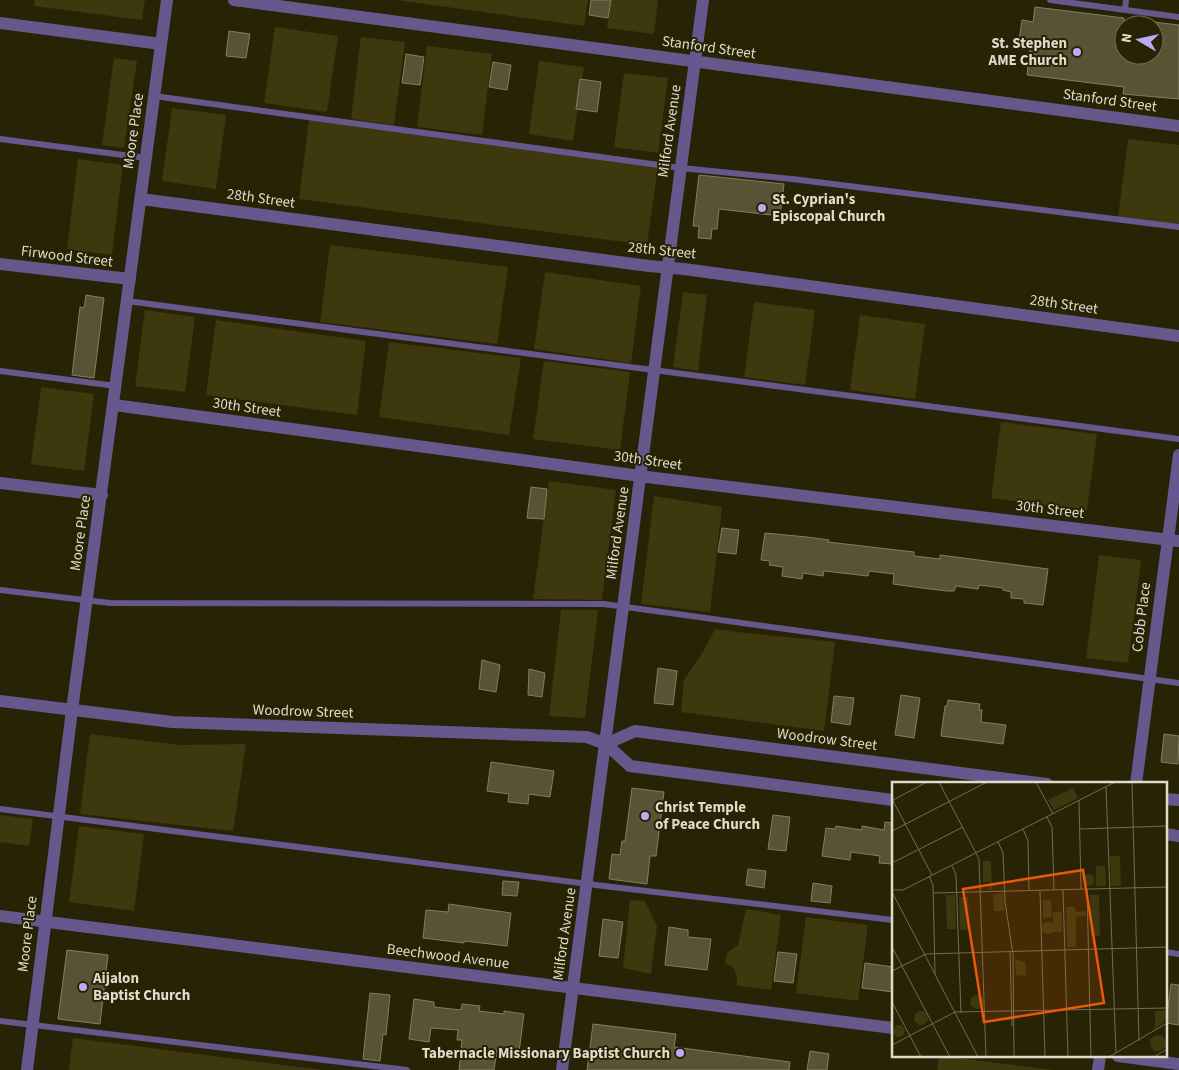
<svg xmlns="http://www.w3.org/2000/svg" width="1179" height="1070" font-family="'Source Sans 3',sans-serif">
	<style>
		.green { fill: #3e380e }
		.building { fill: #585334; stroke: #837e5e }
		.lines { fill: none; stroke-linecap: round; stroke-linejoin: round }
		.service { stroke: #64588d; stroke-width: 6 }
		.minor { stroke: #64588d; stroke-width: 12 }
		.poi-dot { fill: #bbaaf6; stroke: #282305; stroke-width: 2 }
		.labels { text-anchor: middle; stroke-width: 4; stroke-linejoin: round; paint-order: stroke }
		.poi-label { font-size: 15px; font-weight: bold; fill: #dedccb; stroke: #282305; text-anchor: start }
		.street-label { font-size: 15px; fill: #dedccb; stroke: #282305 }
		.inset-road { fill: none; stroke: #716d54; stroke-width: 1 }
		.view { fill: #e8590c; fill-opacity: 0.15; stroke: #e8590c; stroke-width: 2.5 }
		.inset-edge { fill: none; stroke: #dedccb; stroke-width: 2.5 }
	</style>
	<rect width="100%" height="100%" fill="#282305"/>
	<g class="green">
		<polygon points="35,0 145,0 142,20 34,6"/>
		<polygon points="396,0 588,0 584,26"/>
		<polygon points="611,0 658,0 654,34 607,28"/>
		<polygon points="275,27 338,36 327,112 264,103"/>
		<polygon points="361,37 405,42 394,125 351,119"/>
		<polygon points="427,46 492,54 482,135 417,127"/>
		<polygon points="114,58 137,61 124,148 102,145"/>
		<polygon points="539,61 584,67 573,141 529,134"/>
		<polygon points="624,73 668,78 658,153 614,147"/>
		<polygon points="172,108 226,115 216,189 162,181"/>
		<polygon points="309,120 658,166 647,245 299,199"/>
		<polygon points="1128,139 1179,145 1179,225 1118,217"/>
		<polygon points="78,159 123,165 112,255 67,249"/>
		<polygon points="330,245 508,267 497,344 320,322"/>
		<polygon points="545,272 641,286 631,363 534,349"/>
		<polygon points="683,292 707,295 698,371 673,367"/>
		<polygon points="754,302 815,310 805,385 744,377"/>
		<polygon points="145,310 195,317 185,392 135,386"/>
		<polygon points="860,315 925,324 915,399 850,390"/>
		<polygon points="216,320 366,341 357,415 206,395"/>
		<polygon points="389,342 521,358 509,435 379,417"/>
		<polygon points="544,361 630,372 620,450 533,439"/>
		<polygon points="41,387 94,394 84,471 31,464"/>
		<polygon points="1001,422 1097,434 1087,510 991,498"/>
		<polygon points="549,481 616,490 602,600 533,599"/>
		<polygon points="654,496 722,507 710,612 641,604"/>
		<polygon points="1099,555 1141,560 1128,663 1086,658"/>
		<polygon points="561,610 598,610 585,718 549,716"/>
		<path d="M715 629C755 635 795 637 835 642L824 731 681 712 684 680 704 650Z"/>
		<polygon points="90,734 180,745 246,744 233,831 80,814"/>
		<polygon points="0,815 33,819 29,846 0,842"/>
		<polygon points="79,826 144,834 134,911 69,902"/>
		<polygon points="630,900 645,901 657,926 651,974 623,968"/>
		<path d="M746 909 781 915 771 990 740 986 737 985C737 974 736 966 725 964L727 953 738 945Z"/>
		<polygon points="806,917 868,925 858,1001 796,993"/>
		<polygon points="73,1038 323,1070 69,1070"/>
		<polygon points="939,1056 944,1056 1053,1070 937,1070"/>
	</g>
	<g class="building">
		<polygon points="591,0 611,0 608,18 589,15"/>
		<polygon points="1035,7 1124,18 1124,55 1154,55 1154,22 1179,25 1179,99 1123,94 1124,87 1027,75 1030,48 1018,47 1022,20 1033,22"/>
		<polygon points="229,31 250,34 246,58 226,56"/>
		<polygon points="406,54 424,57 420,85 402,83"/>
		<polygon points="493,62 511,65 507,90 489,87"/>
		<polygon points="580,79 601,82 597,112 576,109"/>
		<polygon points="699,175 784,184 780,216 719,209 717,229 712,229 711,239 698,238 699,226 693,226"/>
		<polygon points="86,295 104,298 94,378 72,375 80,307 84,308"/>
		<polygon points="531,487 547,489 544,519 527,518"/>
		<polygon points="722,528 739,530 736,554 718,552"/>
		<polygon points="765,533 807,537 829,540 828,542 914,552 914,556 940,559 940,555 1048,569 1043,605 1024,603 1024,599 1011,598 1011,592 1003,590 1003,588 979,585 978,589 956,586 954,591 947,591 922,588 893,584 894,574 869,571 868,576 824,571 823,576 803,573 802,579 782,576 783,567 769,565 770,561 761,560"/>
		<polygon points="482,660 500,665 496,692 479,689"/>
		<polygon points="658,668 677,671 673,705 654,703"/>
		<polygon points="529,669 545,673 542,697 528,695"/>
		<polygon points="901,695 920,698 914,738 895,735"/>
		<polygon points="834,696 854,698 850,725 831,722"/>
		<polygon points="948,700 980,704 979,710 982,710 981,722 1006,725 1003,744 941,736 945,706 947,706"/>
		<polygon points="1164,734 1179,736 1178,764 1161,762"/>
		<polygon points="491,762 554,771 550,797 529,794 528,804 508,802 509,794 487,791"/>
		<polygon points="632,788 664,792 656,856 650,856 647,884 609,879 612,854 620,855 622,841 625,841"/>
		<polygon points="773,815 790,817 786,851 768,849"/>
		<polygon points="885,822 893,823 893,864 879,863 880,856 851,852 850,860 822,856 826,828 835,829 836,826 862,830 862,826 884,830"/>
		<polygon points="748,869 766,871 764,888 746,885"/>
		<polygon points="503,881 519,882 517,896 502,895"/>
		<polygon points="813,883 832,886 830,903 811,901"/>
		<polygon points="449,904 511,913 507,946 464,941 464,943 423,938 426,910 448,912"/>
		<polygon points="603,919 623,922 618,958 599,956"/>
		<polygon points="669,927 688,930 688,937 711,939 707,970 665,965"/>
		<polygon points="67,950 108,955 100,1024 58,1019"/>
		<polygon points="778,952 797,954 793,983 774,981"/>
		<polygon points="865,963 893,967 893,992 862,988"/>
		<polygon points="1171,984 1179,985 1179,1025 1166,1023"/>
		<polygon points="370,993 390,995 386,1035 383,1034 380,1061 363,1059"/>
		<polygon points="414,999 434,1002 434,1007 461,1010 462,1004 480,1006 479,1011 504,1014 504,1011 524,1014 519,1052 497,1050 494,1070 459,1070 462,1040 457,1040 458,1030 431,1028 429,1042 409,1039"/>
		<polygon points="593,1024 676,1034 674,1047 790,1062 789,1070 587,1070"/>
		<polygon points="810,1051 829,1054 827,1070 807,1070"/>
	</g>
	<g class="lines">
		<g class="service">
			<polyline points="1050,0 1179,17"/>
			<polyline points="1125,10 1126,0"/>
			<polyline points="154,96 681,168 792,179 1179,227"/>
			<polyline points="0,139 146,158"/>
			<polyline points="127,301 1179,439"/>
			<polyline points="0,371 116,386"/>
			<polyline points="0,590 110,603 604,604 1179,683"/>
			<polyline points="0,809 604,886 893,920"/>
			<polyline points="1165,952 1179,954"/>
			<polyline points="0,1021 407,1070"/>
		</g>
		<g class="minor">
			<polyline points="234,0 1179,126"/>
			<polyline points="0,23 161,44"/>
			<polyline points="141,199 649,266 684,269 1179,336"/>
			<polyline points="0,264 130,279"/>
			<polyline points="114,405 655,478 1179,541"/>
			<polyline points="0,483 102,495"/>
			<polyline points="0,701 172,722 587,737 606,744 630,766 893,800"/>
			<polyline points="606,744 635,731 1047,784"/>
			<polyline points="1136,784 1179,455"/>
			<polyline points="1165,799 1179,800"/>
			<polyline points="1165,834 1179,836"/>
			<polyline points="0,916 893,1028"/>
			<polyline points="1118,1056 1179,1064"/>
			<polyline points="27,1070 72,710 167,0"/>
			<polyline points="562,1070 703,0"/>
			<polyline points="1098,1070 1100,1056"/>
		</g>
	</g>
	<g class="poi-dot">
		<circle cx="1077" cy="52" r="5"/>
		<circle cx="762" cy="208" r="5"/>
		<circle cx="645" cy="816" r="5"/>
		<circle cx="83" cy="987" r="5"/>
		<circle cx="680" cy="1053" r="5"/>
	</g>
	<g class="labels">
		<g class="poi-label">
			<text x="1067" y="48" text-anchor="end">St. Stephen<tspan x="1067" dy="17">AME Church</tspan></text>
			<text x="772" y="204">St. Cyprian's<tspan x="772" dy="17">Episcopal Church</tspan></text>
			<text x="655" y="812">Christ Temple<tspan x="655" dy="17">of Peace Church</tspan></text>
			<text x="93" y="983">Aijalon<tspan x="93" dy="17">Baptist Church</tspan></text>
			<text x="670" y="1058" text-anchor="end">Tabernacle Missionary Baptist Church</text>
		</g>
		<g class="street-label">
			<text transform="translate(709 47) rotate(8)" y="5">Stanford Street</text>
			<text transform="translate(1110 100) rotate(8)" y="5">Stanford Street</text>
			<text transform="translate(133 131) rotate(-82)" y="5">Moore Place</text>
			<text transform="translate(669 131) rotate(-82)" y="5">Milford Avenue</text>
			<text transform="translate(261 198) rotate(8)" y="5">28th Street</text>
			<text transform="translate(662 250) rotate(6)" y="5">28th Street</text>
			<text transform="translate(67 256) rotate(7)" y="5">Firwood Street</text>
			<text transform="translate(1064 304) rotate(8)" y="5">28th Street</text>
			<text transform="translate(247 407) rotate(8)" y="5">30th Street</text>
			<text transform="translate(648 460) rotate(8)" y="5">30th Street</text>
			<text transform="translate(1050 509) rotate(7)" y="5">30th Street</text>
			<text transform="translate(80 533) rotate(-82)" y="5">Moore Place</text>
			<text transform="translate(617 533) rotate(-82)" y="5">Milford Avenue</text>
			<text transform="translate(1141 617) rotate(-83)" y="5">Cobb Place</text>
			<text transform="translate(303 711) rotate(2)" y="5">Woodrow Street</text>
			<text transform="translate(827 739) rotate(7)" y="5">Woodrow Street</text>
			<text transform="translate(27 934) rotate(-83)" y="5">Moore Place</text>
			<text transform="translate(564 934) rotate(-82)" y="5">Milford Avenue</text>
			<text transform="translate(448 956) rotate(7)" y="5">Beechwood Avenue</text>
		</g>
	</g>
	<g transform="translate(892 782)">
		<rect width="275" height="275" fill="#282305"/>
		<path d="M181 6 186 16 162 28 156 18ZM218 74H228L229 104H219ZM91 79H99L100 107H97V100H91ZM204 84H213L214 104H204ZM191 98a6 6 0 1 1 12 0a6 6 0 1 1-12 0ZM111 111 112 129H102L101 112ZM54 113H63L64 147H55ZM198 113H207L208 154H199ZM67 115H76L77 148H68ZM151 118H159L160 135 151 136ZM174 125H183L184 130 194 129V134L184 135V165H175ZM161 130H170V150H161ZM150 146a6 6 0 1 1 12 0a6 6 0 1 1-12 0ZM123 177 133 180 134 193 124 194ZM78 220a7 7 0 1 1 14 0a7 7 0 1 1-14 0ZM275 228V237L263 247V229ZM22 236a7 7 0 1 1 14 0a7 7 0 1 1-14 0ZM1 249a6 6 0 1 1 12 0a6 6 0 1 1-12 0ZM258 261a8 8 0 1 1 16 0a8 8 0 1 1-16 0Z" fill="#3e380e"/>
		<path class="inset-road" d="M47 0 87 77 94 275M144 0 161 32M240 0 247 259M214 5 224 271M0 17 40 93M1 18 35 0M187 19 189 107M155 35 160 45 162 108M131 47 136 59 137 108M188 47 275 44M0 49 95 0M106 60 111 71 113 120 121 172 122 275M0 81 71 45M60 84 64 93 69 231M37 94 41 103 43 192M195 107 199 275M0 108H11L223 0M171 108 176 275M148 109 153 275M0 110 86 275M41 111 275 105M0 165 58 275M118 170 120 244M0 189 34 172 275 165M0 220 29 275M0 263 63 230 275 226M217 275 275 241M262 275 275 267"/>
		<path class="view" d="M191 88 212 221 92 240 71 107Z"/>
		<rect width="275" height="275" class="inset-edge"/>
	</g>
	<g transform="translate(1139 40) rotate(279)"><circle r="24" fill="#282305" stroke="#716d54"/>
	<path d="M0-4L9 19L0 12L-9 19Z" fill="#bbaaf6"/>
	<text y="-8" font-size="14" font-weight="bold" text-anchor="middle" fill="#dedccb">N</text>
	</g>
</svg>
